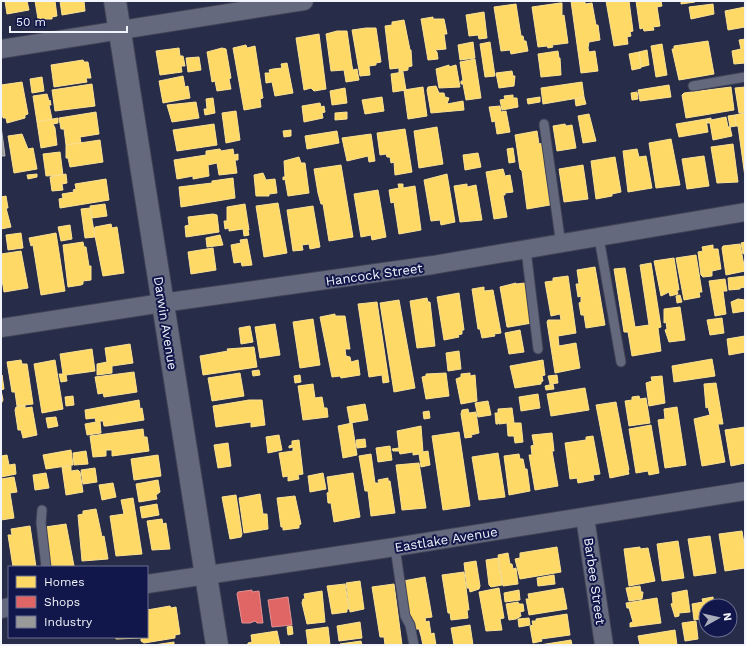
<svg xmlns="http://www.w3.org/2000/svg" width="746" height="646" font-family="'Work Sans',sans-serif">
	<style>
		.homes { fill: #ffd966; stroke: #fbe192 }
		.shops { fill: #e06666; stroke: #e59192 }
		.industry { fill: #999; stroke: #b3b4b6 }
		.lines { fill: none; stroke-linecap: round; stroke-linejoin: round }
		.service-casing { stroke: #414356; stroke-width: 11 }
		.minor-casing { stroke: #414356; stroke-width: 20 }
		.tertiary-casing { stroke: #414356; stroke-width: 24 }
		.service { stroke: #64697e; stroke-width: 9 }
		.minor { stroke: #64697e; stroke-width: 18 }
		.tertiary { stroke: #64697e; stroke-width: 22 }
		.labels { text-anchor: middle; stroke-width: 4; stroke-linejoin: round; paint-order: stroke }
		.street-label { font-size: 13px; fill: #f1f4fa; stroke: #12174b }
	</style>
	<rect width="100%" height="100%" fill="#272c48"/>
	<g class="homes">
		<polygon points="5,1 27,1 29,10 7,14"/>
		<polygon points="35,1 55,1 57,16 52,17 52,19 38,19"/>
		<polygon points="60,1 84,1 85,11 62,15"/>
		<polygon points="571,1 585,1 585,4 592,3 596,25 598,25 600,40 589,42 588,48 589,52 595,51 598,71 581,73"/>
		<polygon points="606,1 629,1 633,31 630,32 631,36 627,37 628,44 614,46"/>
		<polygon points="636,1 661,1 662,6 657,7 660,26 653,27 654,30 644,31 643,28 640,29"/>
		<polygon points="681,1 695,1 695,2 681,4"/>
		<polygon points="560,3 562,3 562,16 564,15 568,43 552,45 553,47 548,48 547,46 538,47 532,7"/>
		<polygon points="516,4 521,36 523,36 524,41 526,41 528,51 511,54 510,50 501,51 494,7"/>
		<polygon points="713,4 714,14 691,19 689,7"/>
		<polygon points="745,7 745,27 728,30 725,11"/>
		<polygon points="484,12 487,38 479,39 478,35 469,36 466,15"/>
		<polygon points="433,17 433,19 444,19 447,34 444,34 446,49 435,50 437,52 438,59 428,60 421,19"/>
		<polygon points="404,20 410,50 411,50 412,66 408,67 408,70 399,72 399,68 390,69 385,26 392,25 392,22"/>
		<polygon points="366,28 376,28 381,62 376,63 376,65 369,66 370,75 360,76 352,30"/>
		<polygon points="337,31 347,31 352,66 353,70 357,69 359,80 346,82 344,70 331,71 326,34"/>
		<polygon points="319,34 326,89 314,91 311,88 304,90 296,38"/>
		<polygon points="745,39 745,63 734,64 732,51 741,49 739,40"/>
		<polygon points="708,41 714,74 679,80 672,49 674,49 674,46"/>
		<polygon points="473,42 475,58 460,60 458,45"/>
		<polygon points="490,42 495,76 485,77 480,44"/>
		<polygon points="662,44 667,75 656,77 651,46"/>
		<polygon points="246,45 247,48 255,46 263,98 260,99 261,107 244,110 233,48"/>
		<polygon points="179,48 180,56 183,56 185,66 181,66 182,72 160,75 156,51"/>
		<polygon points="222,48 226,49 231,78 229,79 231,89 217,91 215,81 212,82 207,52"/>
		<polygon points="647,50 649,65 641,67 639,52"/>
		<polygon points="558,51 559,58 560,58 561,75 541,77 538,54"/>
		<polygon points="639,52 641,68 632,70 629,54"/>
		<polygon points="199,57 201,70 188,72 186,58"/>
		<polygon points="475,59 481,98 466,100 463,84 461,84 461,81 463,81 460,62"/>
		<polygon points="83,60 84,62 88,62 91,78 86,78 87,82 54,87 51,65"/>
		<polygon points="287,63 293,93 275,96 272,82 266,83 265,73 270,73 269,70 273,69 282,68 281,64"/>
		<polygon points="449,65 449,67 456,65 460,87 439,88 436,69"/>
		<polygon points="512,71 513,76 515,76 514,86 499,88 496,73"/>
		<polygon points="403,72 406,90 393,92 391,74"/>
		<polygon points="183,76 185,87 188,86 190,98 163,103 159,81"/>
		<polygon points="42,77 44,91 32,93 30,79"/>
		<polygon points="22,82 28,114 25,115 25,118 7,123 6,118 3,118 1,107 1,85"/>
		<polygon points="582,82 584,97 543,104 541,88"/>
		<polygon points="92,84 95,106 55,111 52,90"/>
		<polygon points="669,85 671,97 640,101 638,90"/>
		<polygon points="436,86 439,93 444,93 445,97 449,98 447,104 463,101 464,110 431,113 427,90 428,87"/>
		<polygon points="423,87 427,116 408,119 404,90"/>
		<polygon points="731,87 734,110 686,118 682,95 684,93"/>
		<polygon points="745,87 745,112 739,113 735,88"/>
		<polygon points="345,88 347,103 332,105 330,91"/>
		<polygon points="637,92 638,99 632,100 631,93"/>
		<polygon points="47,94 49,101 50,100 51,105 49,105 52,119 37,122 33,96"/>
		<polygon points="513,95 513,98 517,98 518,107 502,110 500,100 505,99 504,96"/>
		<polygon points="382,97 384,111 365,114 362,100"/>
		<polygon points="540,97 540,102 528,104 527,99"/>
		<polygon points="584,97 586,104 576,106 575,99"/>
		<polygon points="213,98 215,113 205,115 204,109 207,109 206,99"/>
		<polygon points="196,102 199,118 172,122 167,105"/>
		<polygon points="320,103 321,107 324,106 325,112 322,113 323,118 304,122 302,106"/>
		<polygon points="500,106 501,112 506,111 510,132 497,134 495,121 492,122 489,107"/>
		<polygon points="236,111 240,140 226,143 222,113"/>
		<polygon points="96,112 99,134 80,137 81,143 66,145 64,129 61,129 59,118"/>
		<polygon points="347,112 347,119 335,120 335,113"/>
		<polygon points="744,113 745,116 745,177 738,126 736,126 735,115"/>
		<polygon points="589,114 596,141 583,143 578,116"/>
		<polygon points="735,115 736,126 730,127 728,116"/>
		<polygon points="726,117 728,127 730,127 732,136 713,140 710,123 707,123 706,119 711,118 711,120"/>
		<polygon points="58,118 58,123 53,124 55,128 57,145 41,148 37,122"/>
		<polygon points="706,119 708,132 679,137 676,124"/>
		<polygon points="214,124 217,145 177,151 173,130"/>
		<polygon points="565,124 566,126 572,125 576,148 557,151 553,126"/>
		<polygon points="437,127 443,164 419,168 414,131"/>
		<polygon points="405,129 412,172 395,175 394,162 391,163 390,157 387,157 386,154 380,155 377,133"/>
		<polygon points="291,130 291,136 284,137 283,131"/>
		<polygon points="337,131 339,143 307,149 305,136"/>
		<polygon points="537,131 539,144 543,143 546,165 544,165 550,205 527,209 522,171 520,169 515,135"/>
		<polygon points="22,134 28,149 33,148 37,169 14,173 8,136"/>
		<polygon points="371,134 375,161 369,162 368,156 347,161 342,138"/>
		<polygon points="671,139 680,185 656,188 649,143"/>
		<polygon points="100,140 103,162 70,167 68,158 66,158 66,145"/>
		<polygon points="733,144 738,182 717,183 711,147"/>
		<polygon points="513,148 515,162 509,163 507,149"/>
		<polygon points="220,149 221,151 233,149 234,155 238,154 238,160 235,160 237,173 219,175 217,163 208,165 209,176 193,179 193,176 177,179 174,160 206,155 206,151"/>
		<polygon points="637,149 639,157 646,156 652,188 628,192 623,151"/>
		<polygon points="60,152 63,175 46,176 43,154"/>
		<polygon points="478,153 481,167 465,170 463,155"/>
		<polygon points="704,156 709,186 687,189 682,159"/>
		<polygon points="299,157 301,163 305,163 309,193 288,196 285,179 283,180 283,177 285,177 284,161"/>
		<polygon points="615,157 621,192 612,194 612,196 596,199 591,161"/>
		<polygon points="341,165 353,237 329,241 323,204 321,204 318,193 314,169"/>
		<polygon points="583,165 588,199 564,202 559,169"/>
		<polygon points="503,169 505,176 510,175 513,192 505,193 505,195 503,195 507,217 494,219 486,172"/>
		<polygon points="263,173 266,180 275,179 277,193 269,194 269,196 256,196 254,175"/>
		<polygon points="37,174 37,177 28,179 27,175"/>
		<polygon points="66,174 67,183 62,184 63,190 52,191 50,177"/>
		<polygon points="447,174 455,222 441,225 440,220 431,221 424,180"/>
		<polygon points="233,178 235,198 181,207 179,187 212,183 212,181"/>
		<polygon points="106,179 109,200 60,208 59,199 63,198 62,194 74,192 73,190 76,189 75,184"/>
		<polygon points="398,184 403,184 403,188 415,186 421,230 399,234 394,202 391,203 389,190 399,188"/>
		<polygon points="467,184 467,187 476,185 482,220 460,222 454,186"/>
		<polygon points="378,190 386,237 372,240 371,235 361,237 354,194"/>
		<polygon points="6,196 8,208 6,208 11,227 1,229 1,197"/>
		<polygon points="278,203 287,253 264,257 256,206"/>
		<polygon points="105,204 107,216 92,218 90,206"/>
		<polygon points="245,204 249,230 248,230 249,235 244,236 243,229 229,231 229,228 225,229 224,221 227,221 227,207"/>
		<polygon points="313,206 320,247 310,249 309,244 302,245 303,250 293,251 287,210"/>
		<polygon points="90,208 95,237 85,238 81,209"/>
		<polygon points="213,214 217,215 219,232 186,237 185,226 189,225 188,217"/>
		<polygon points="111,224 112,228 117,227 124,273 103,276 94,231 95,227"/>
		<polygon points="70,225 72,239 61,241 58,227"/>
		<polygon points="21,233 23,248 8,250 6,235"/>
		<polygon points="56,233 65,291 41,295 33,245 31,246 29,238"/>
		<polygon points="220,235 223,245 207,247 206,238"/>
		<polygon points="247,239 252,265 242,266 241,262 234,263 231,245 241,243 240,240"/>
		<polygon points="83,242 84,247 86,247 89,266 91,266 91,280 83,281 83,284 81,285 68,287 63,245"/>
		<polygon points="745,242 745,253 743,254 741,243"/>
		<polygon points="740,244 745,271 726,275 722,248 723,246"/>
		<polygon points="713,245 713,249 718,249 721,269 712,271 712,276 703,277 701,275 698,252 703,251 702,247"/>
		<polygon points="213,248 216,270 191,274 188,252"/>
		<polygon points="21,251 28,288 4,292 1,273 1,254"/>
		<polygon points="696,255 702,292 699,292 700,297 684,300 676,258"/>
		<polygon points="674,258 679,290 677,290 678,294 670,296 669,292 661,296 654,261"/>
		<polygon points="651,263 661,327 658,328 661,351 632,356 628,332 624,332 614,269 625,268 635,327 649,325 640,265"/>
		<polygon points="595,267 605,325 586,328 584,315 581,315 579,303 581,302 581,296 578,297 576,284 579,284 577,270"/>
		<polygon points="568,276 576,333 558,336 559,346 576,343 580,368 555,373 547,322 548,320 561,320 560,314 551,316 545,282 553,281 553,278"/>
		<polygon points="745,276 745,287 740,288 740,289 729,290 728,278"/>
		<polygon points="725,279 727,291 723,291 726,314 715,316 709,281"/>
		<polygon points="516,283 516,284 525,283 532,323 509,327 507,327 500,287"/>
		<polygon points="484,287 484,291 493,290 501,333 494,334 495,336 482,338 480,329 478,329 472,289"/>
		<polygon points="459,293 464,330 462,330 462,334 458,335 459,337 444,340 437,297"/>
		<polygon points="680,295 682,302 677,303 676,296"/>
		<polygon points="427,298 428,302 430,302 435,346 417,348 410,301"/>
		<polygon points="738,299 745,300 745,311 733,313 731,302"/>
		<polygon points="399,300 415,388 394,392 380,303"/>
		<polygon points="377,302 389,382 383,383 382,375 369,377 358,304"/>
		<polygon points="680,307 685,340 669,342 665,330 667,329 666,322 664,323 664,309"/>
		<polygon points="335,314 335,316 345,316 350,349 345,349 346,356 350,357 351,362 358,360 360,375 341,378 340,376 332,377 320,317"/>
		<polygon points="722,318 724,333 710,335 707,320"/>
		<polygon points="313,319 320,365 300,368 293,322"/>
		<polygon points="275,324 280,355 260,358 255,327"/>
		<polygon points="250,326 253,342 241,344 239,328"/>
		<polygon points="520,330 524,352 509,354 505,333"/>
		<polygon points="745,336 745,352 729,355 727,339"/>
		<polygon points="130,344 133,363 112,366 112,373 97,375 97,364 107,362 105,348"/>
		<polygon points="254,347 257,367 203,375 200,356 228,351 227,349"/>
		<polygon points="92,349 95,371 66,375 67,381 61,382 59,374 63,374 60,354"/>
		<polygon points="459,351 461,369 448,371 446,353"/>
		<polygon points="712,359 715,376 674,382 672,366"/>
		<polygon points="21,360 22,364 27,364 33,404 17,406 15,392 12,392 7,362"/>
		<polygon points="55,360 63,409 42,413 34,364"/>
		<polygon points="543,360 545,375 542,376 543,381 541,382 541,384 515,388 510,366"/>
		<polygon points="259,370 260,375 253,376 252,371"/>
		<polygon points="134,372 137,392 104,397 103,393 98,394 95,377"/>
		<polygon points="240,373 244,396 212,401 208,378"/>
		<polygon points="446,373 449,396 426,399 422,377 426,376 426,374"/>
		<polygon points="470,373 470,376 475,375 477,401 461,404 456,379 461,377 461,374"/>
		<polygon points="2,375 4,389 1,390 3,400 1,404"/>
		<polygon points="300,375 301,382 295,383 294,376"/>
		<polygon points="557,375 558,383 550,384 548,376"/>
		<polygon points="662,376 665,403 649,406 646,383 652,381 651,377"/>
		<polygon points="716,383 723,424 718,424 725,462 702,466 694,419 710,415 708,407 706,408 704,384"/>
		<polygon points="313,384 315,398 322,397 324,408 327,408 328,417 303,420 298,386"/>
		<polygon points="553,384 554,389 546,390 545,386"/>
		<polygon points="585,388 589,410 551,416 547,394"/>
		<polygon points="538,394 540,408 521,411 519,397"/>
		<polygon points="73,396 74,405 66,406 65,397"/>
		<polygon points="639,396 640,399 646,398 650,423 629,426 625,401 632,400 632,397"/>
		<polygon points="139,400 140,409 142,408 144,420 107,426 104,426 103,421 100,421 101,433 87,435 85,424 96,422 95,418 86,419 85,410"/>
		<polygon points="249,400 262,400 265,425 251,427 251,422 216,427 213,406"/>
		<polygon points="488,401 491,415 478,417 475,403"/>
		<polygon points="616,402 629,470 628,470 629,474 610,478 596,405"/>
		<polygon points="365,404 368,420 350,423 347,407"/>
		<polygon points="25,405 25,408 32,407 37,435 23,438 21,430 18,430 15,410 16,407"/>
		<polygon points="677,407 686,465 665,468 658,420 665,419 664,409"/>
		<polygon points="512,408 514,423 521,423 523,442 515,443 514,436 508,436 507,423 499,424 499,418 498,424 496,424 495,413 498,413 498,409"/>
		<polygon points="468,409 469,413 476,412 479,433 471,435 472,437 465,438 461,414 462,410"/>
		<polygon points="429,411 430,418 424,419 423,412"/>
		<polygon points="56,417 58,426 48,428 46,418"/>
		<polygon points="352,423 357,455 343,458 338,426"/>
		<polygon points="651,425 659,473 649,475 648,471 636,473 629,429"/>
		<polygon points="421,426 423,452 428,451 430,465 421,467 419,454 413,455 413,452 400,454 399,451 393,451 392,449 399,448 397,431"/>
		<polygon points="745,427 745,463 731,466 725,430"/>
		<polygon points="143,429 144,437 147,437 149,451 112,456 112,450 106,450 106,456 93,457 90,436"/>
		<polygon points="459,432 470,506 443,510 432,436"/>
		<polygon points="552,433 554,451 552,451 558,486 535,490 529,455 532,455 531,446 534,445 532,435"/>
		<polygon points="279,435 282,450 268,453 266,437"/>
		<polygon points="593,436 600,474 593,475 594,480 578,483 577,478 570,479 565,443 586,440 586,437"/>
		<polygon points="365,439 366,447 357,448 356,440"/>
		<polygon points="299,440 303,474 298,475 299,479 288,481 288,476 283,477 279,453 293,451 293,447 289,448 289,446 292,445 292,441"/>
		<polygon points="228,443 231,466 218,468 214,445"/>
		<polygon points="390,446 392,460 378,462 376,448"/>
		<polygon points="71,450 73,465 46,469 43,455"/>
		<polygon points="86,451 88,464 74,465 73,453"/>
		<polygon points="498,453 505,497 479,500 472,457"/>
		<polygon points="371,454 375,483 379,483 378,480 388,478 388,481 390,481 395,513 371,516 368,491 365,491 359,456"/>
		<polygon points="519,454 520,459 523,459 525,469 527,469 530,491 509,495 504,456"/>
		<polygon points="7,455 9,465 15,464 16,474 1,477 1,456"/>
		<polygon points="158,455 161,476 134,480 131,459"/>
		<polygon points="419,463 426,508 402,510 396,465"/>
		<polygon points="71,466 71,471 78,470 80,472 83,492 66,495 62,467"/>
		<polygon points="95,468 97,482 83,484 81,470"/>
		<polygon points="46,473 49,488 35,490 33,475"/>
		<polygon points="323,473 326,489 310,492 308,476"/>
		<polygon points="353,473 360,517 334,522 331,503 328,503 327,493 329,492 327,477"/>
		<polygon points="14,477 17,492 10,493 14,518 1,520 1,479"/>
		<polygon points="158,480 160,492 156,495 157,499 139,502 136,484"/>
		<polygon points="113,483 116,497 102,500 99,485"/>
		<polygon points="260,494 263,514 267,514 268,529 244,533 239,498"/>
		<polygon points="236,495 242,534 241,537 230,539 222,497"/>
		<polygon points="295,496 301,524 299,525 299,528 283,530 283,527 281,527 277,498"/>
		<polygon points="133,498 142,554 116,556 110,516 124,514 121,500"/>
		<polygon points="157,504 159,515 142,518 140,507"/>
		<polygon points="96,509 102,537 104,536 108,559 82,561 78,515 83,514 83,511"/>
		<polygon points="162,519 163,524 166,523 170,549 152,550 147,521"/>
		<polygon points="66,524 74,566 51,567 45,527"/>
		<polygon points="30,526 36,567 13,567 8,535 12,535 11,529"/>
		<polygon points="742,531 745,550 745,568 725,571 719,534"/>
		<polygon points="710,536 716,573 694,576 688,539"/>
		<polygon points="678,541 684,578 662,581 657,544"/>
		<polygon points="557,547 561,572 520,579 515,559 520,558 520,553"/>
		<polygon points="640,547 640,549 648,548 655,581 629,586 624,549"/>
		<polygon points="508,553 510,564 512,564 513,569 516,568 518,584 503,586 498,555"/>
		<polygon points="498,558 502,583 502,585 491,587 489,585 486,560"/>
		<polygon points="476,561 480,586 479,589 470,592 469,588 467,588 464,563"/>
		<polygon points="464,572 469,610 467,610 468,618 451,620 450,613 448,613 442,575"/>
		<polygon points="554,575 555,584 538,586 537,578"/>
		<polygon points="425,577 432,617 425,618 426,622 429,621 431,634 434,633 436,645 423,645 421,636 419,629 415,629 414,620 410,620 403,581"/>
		<polygon points="360,581 364,609 350,612 346,583"/>
		<polygon points="345,584 349,609 347,609 347,612 332,614 327,586"/>
		<polygon points="394,584 402,645 385,645 384,637 380,637 372,587"/>
		<polygon points="640,586 641,592 643,592 642,599 629,601 626,588"/>
		<polygon points="499,588 504,618 500,619 502,630 486,631 479,592"/>
		<polygon points="563,588 567,609 529,615 526,599 529,599 528,594"/>
		<polygon points="519,590 520,600 505,602 504,593"/>
		<polygon points="687,590 690,612 679,613 679,616 675,617 671,604 673,603 672,593"/>
		<polygon points="322,591 325,622 307,624 302,603 303,599 305,599 304,594"/>
		<polygon points="713,597 714,606 706,606 706,618 694,620 692,604 703,602 702,599"/>
		<polygon points="657,598 661,623 630,627 630,623 633,622 629,608 631,608 627,608 626,603"/>
		<polygon points="518,602 519,604 523,604 524,611 520,612 521,616 516,619 509,620 506,604"/>
		<polygon points="170,606 171,608 176,607 180,634 175,635 175,638 144,643 141,641 141,638 116,639 115,637 147,637 147,610"/>
		<polygon points="567,614 570,635 541,639 542,641 533,643 530,626 533,625 532,621 536,621 536,619"/>
		<polygon points="529,618 530,625 519,627 518,619"/>
		<polygon points="696,621 698,639 685,641 682,623"/>
		<polygon points="360,622 362,638 339,641 337,626"/>
		<polygon points="470,625 473,645 454,645 451,628"/>
		<polygon points="292,626 293,634 288,635 287,627"/>
		<polygon points="328,627 330,645 308,645 306,630"/>
		<polygon points="675,630 677,645 640,645 638,636"/>
		<polygon points="277,631 280,645 248,645 248,643 252,642 251,635"/>
		<polygon points="571,640 572,645 540,645"/>
		<polygon points="361,641 362,645 340,645 340,644"/>
		<polygon points="174,642 174,645 154,645"/>
	</g>
	<g class="shops">
		<polygon points="252,590 252,592 259,591 263,623 257,623 255,621 250,623 242,623 237,594 238,592"/>
		<polygon points="288,597 292,625 272,627 268,600"/>
	</g>
	<polygon class="industry" points="1,126 5,156 1,156"/>
	<g class="lines">
		<defs>
			<g id="service">
				<polyline points="693,86 745,77"/>
				<polyline points="544,124 561,245"/>
				<polyline points="599,238 621,362"/>
				<polyline points="526,250 538,349"/>
				<polyline points="42,510 41,523 46,567"/>
				<polyline points="395,547 405,616 410,625 414,645"/>
			</g>
			<g id="minor">
				<polyline points="1,49 304,1"/>
				<polyline points="1,328 162,303 433,265 745,212"/>
				<polyline points="585,517 604,645"/>
				<polyline points="147,584 395,547 745,491"/>
				<polyline points="1,609 9,607"/>
			</g>
			<polyline id="tertiary" points="115,1 217,645"/>
		</defs>
		<use href="#service" class="service-casing"/>
		<use href="#minor" class="minor-casing"/>
		<use href="#tertiary" class="tertiary-casing"/>
		<use href="#service" class="service"/>
		<use href="#minor" class="minor"/>
		<use href="#tertiary" class="tertiary"/>
	</g>
	<g class="labels">
		<g class="street-label">
			<text transform="translate(374 274) rotate(-8)" y="5">Hancock Street</text>
			<text transform="translate(166 323) rotate(81)" y="5">Darwin Avenue</text>
			<text transform="translate(446 539) rotate(-9)" y="5">Eastlake Avenue</text>
			<text transform="translate(595 581) rotate(82)" y="5">Barbee Street</text>
		</g>
	</g>
	<rect width="746" height="646" fill="none" stroke="#f1f4fa" stroke-width="4"/>
	<rect x="8" y="566" width="140" height="72" fill="#12174b" stroke="#6b6f91"/>
	<rect x="16" y="576" width="20" height="12" fill="#ffd966" stroke="#6b6f91"/>
	<text x="44" y="586" font-size="12" fill="#f1f4fa">Homes</text>
	<rect x="16" y="596" width="20" height="12" fill="#e06666" stroke="#6b6f91"/>
	<text x="44" y="606" font-size="12" fill="#f1f4fa">Shops</text>
	<rect x="16" y="616" width="20" height="12" fill="#999999" stroke="#6b6f91"/>
	<text x="44" y="626" font-size="12" fill="#f1f4fa">Industry</text>
	<g transform="translate(718 618) rotate(82)"><circle r="19" fill="#12174b" stroke="#6b6f91"/>
	<path d="M0-3L7 15L0 10L-7 15Z" fill="#aaaebc"/>
	<text y="-6" font-size="11" font-weight="bold" text-anchor="middle" fill="#f1f4fa">N</text>
	</g>
	<path d="M10 26v6h117v-6" fill="none" stroke="#f1f4fa" stroke-width="2"/>
	<text x="16" y="26" font-size="12" fill="#f1f4fa" stroke="#12174b" stroke-width="3" paint-order="stroke">50 m</text>
</svg>
